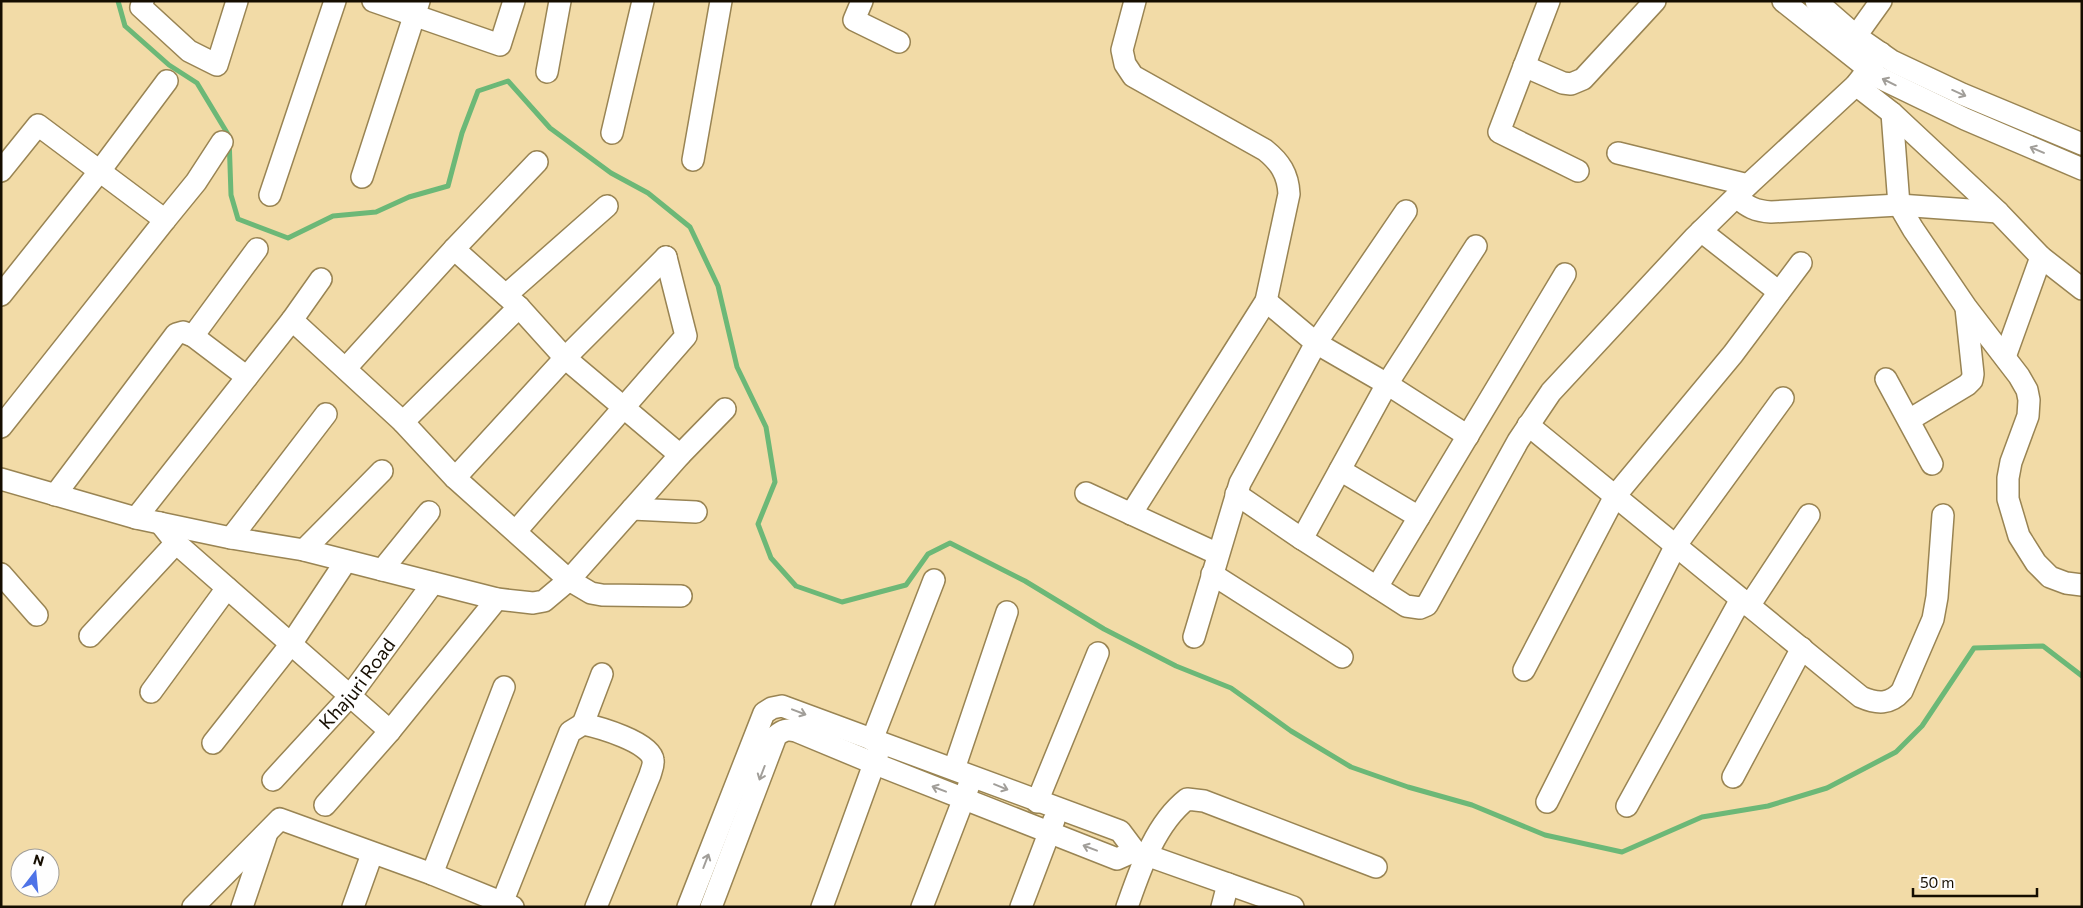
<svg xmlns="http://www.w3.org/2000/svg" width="2083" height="908" font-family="Commissioner,sans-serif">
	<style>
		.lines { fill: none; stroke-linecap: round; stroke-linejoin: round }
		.stream { stroke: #6cb877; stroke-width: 5 }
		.minor-casing { stroke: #998453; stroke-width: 24 }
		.minor { stroke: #fff; stroke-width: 21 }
		.oneway { stroke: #a19e99 }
		.labels { text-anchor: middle; stroke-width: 4.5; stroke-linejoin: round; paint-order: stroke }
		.street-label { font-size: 19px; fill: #150d00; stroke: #fefefe }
	</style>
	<rect width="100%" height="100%" fill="#f2dba7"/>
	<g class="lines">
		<polyline class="stream" points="118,1 125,26 169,65 197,83 229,136 231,195 238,219 288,238 333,216 376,212 409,197 448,186 462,133 478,91 508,81 550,128 611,173 648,193 690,227 718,286 737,367 766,427 775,482 758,524 771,558 796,586 842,602 906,585 928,554 950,543 1025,581 1104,629 1176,666 1231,688 1291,731 1351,767 1408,787 1472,805 1545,835 1622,852 1702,817 1768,806 1827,788 1896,752 1922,726 1974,648 2043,646 2082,676"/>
		<defs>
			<g id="minor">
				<polyline points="143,1 141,7 189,51 217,65 237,1"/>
				<polyline points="373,1 500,45 514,1"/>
				<polyline points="862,1 854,20 899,42"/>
				<polyline points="1549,1 1499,132 1578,171"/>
				<polyline points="1783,1 1880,78 1965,119 2082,169"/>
				<polyline points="1816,1 1856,36 1892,61 1962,94 2082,144"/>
				<polyline points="1848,47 1881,1"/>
				<polyline points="1524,66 1563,83 1571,84 1583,79 1655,1"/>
				<polyline points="547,72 560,1"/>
				<polyline points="1856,85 1892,113 1998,212 2041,257 2082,289"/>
				<polyline points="1892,113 1899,205 1913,229 1966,307 2019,376 2027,390 2029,400 2028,416 2011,462 2008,478 2008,499 2019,536 2036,563 2050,577 2066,583 2082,585"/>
				<polyline points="612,133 643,1"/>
				<polyline points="1618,153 1748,185"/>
				<polyline points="693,160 721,1"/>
				<polyline points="1,171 38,125 165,220 196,182 222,142"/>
				<polyline points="362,177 419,1"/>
				<polyline points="270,195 335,1"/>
				<path d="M1736 197C1748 207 1755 211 1771 212L1899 205 1998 212"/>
				<polyline points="1701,231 1779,292"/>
				<polyline points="454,249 519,307 565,358 680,455"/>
				<polyline points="1,295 99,172 167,81"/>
				<polyline points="506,295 607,206"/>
				<polyline points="1266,301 1316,343 1387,384 1468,436"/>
				<polyline points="292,320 321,279"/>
				<polyline points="193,336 257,249"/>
				<polyline points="2005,357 2041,257"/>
				<polyline points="346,368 454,249 537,162"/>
				<polyline points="1886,379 1932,464"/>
				<polyline points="1909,420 1967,385 1972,380 1973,374 1966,308"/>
				<polyline points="403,422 519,307"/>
				<path d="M1528 425 1861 697C1877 704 1890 705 1902 691L1933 619 1937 597 1943 515"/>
				<polyline points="1,427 165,220"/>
				<polyline points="1340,470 1419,517"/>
				<polyline points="455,478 565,358 666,257"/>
				<polyline points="1,479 136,518 231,538 304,550 497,599 533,603 544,601 569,580 680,455 725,409"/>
				<polyline points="1086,493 1218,554"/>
				<polyline points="1236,494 1302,539 1406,606 1420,608 1427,605 1518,441 1551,392 1695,237 1748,185 1856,85 1881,53"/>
				<polyline points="55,495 176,334 183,332 193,336 247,377"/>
				<polyline points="632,509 696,512"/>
				<path d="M1131 514 1266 301 1289 194C1288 174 1280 162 1265 150L1133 76 1125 64 1122 50 1135 1"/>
				<polyline points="136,518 292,320 403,422 455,478 569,580 591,593 602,595 681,596"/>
				<polyline points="160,523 176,543 390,731"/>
				<polyline points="516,531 686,336 666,257"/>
				<polyline points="231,538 326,414"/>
				<polyline points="1302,539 1387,384 1476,246"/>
				<polyline points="304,550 382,471"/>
				<polyline points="382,570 429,512"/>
				<polyline points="1,574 37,615"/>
				<polyline points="1212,574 1342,657"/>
				<polyline points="1377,587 1565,274"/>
				<polyline points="1749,606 1809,515"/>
				<polyline points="90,636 176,543"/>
				<polyline points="1194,637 1240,483 1316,343 1406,211"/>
				<polyline points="1524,670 1615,496 1733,354 1801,263"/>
				<polyline points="151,692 227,588"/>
				<polyline points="583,724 602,674"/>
				<polyline points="872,740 934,580"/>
				<polyline points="213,743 291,644 346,561"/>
				<polyline points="954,769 1007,612"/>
				<polyline points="1733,777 1802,648"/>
				<path id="s1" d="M273 780 350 696 433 583"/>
				<polyline points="1037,802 1098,653"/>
				<polyline points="1547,802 1676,545 1783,398"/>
				<polyline points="325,805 390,731 497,599"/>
				<polyline points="1627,806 1741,599"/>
				<polyline points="432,874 504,687"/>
				<path d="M502 903 570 732 583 724C598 727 651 742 653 760 654 765 651 771 650 775L596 907"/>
				<polyline points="193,907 280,819 432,874 513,907"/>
				<polyline points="242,907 266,836"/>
				<polyline points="353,907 372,854"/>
				<polyline points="688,907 764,713 772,708 782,706 1120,831 1135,851 1293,907"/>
				<path d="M711 907 776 736C783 730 787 729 796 731L873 763 1117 859 1135 851"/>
				<polyline points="822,907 879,750"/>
				<polyline points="922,907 969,785"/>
				<polyline points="1021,907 1054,820"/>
				<path d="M1127 907C1140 870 1155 824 1187 799L1204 801 1376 867"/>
				<polyline points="1222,907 1228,884"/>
			</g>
		</defs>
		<use href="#minor" class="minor-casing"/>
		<use href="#minor" class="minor"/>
	</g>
	<defs><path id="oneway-shaft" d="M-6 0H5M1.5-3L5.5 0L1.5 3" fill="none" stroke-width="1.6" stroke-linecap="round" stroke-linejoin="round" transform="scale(1.25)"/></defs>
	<g class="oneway">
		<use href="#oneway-shaft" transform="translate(1889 82) rotate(-154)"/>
		<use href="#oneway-shaft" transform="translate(1959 93) rotate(24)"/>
		<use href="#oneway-shaft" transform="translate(2037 150) rotate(-157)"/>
		<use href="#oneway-shaft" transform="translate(799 712) rotate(21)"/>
		<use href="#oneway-shaft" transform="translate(762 773) rotate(111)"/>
		<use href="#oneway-shaft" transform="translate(1001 787) rotate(22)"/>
		<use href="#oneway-shaft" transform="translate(939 789) rotate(-159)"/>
		<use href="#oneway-shaft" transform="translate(1090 848) rotate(-159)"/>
		<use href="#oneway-shaft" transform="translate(706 861) rotate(-69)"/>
	</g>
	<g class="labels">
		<g class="street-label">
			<text dy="7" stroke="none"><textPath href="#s1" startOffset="128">Khajuri Road</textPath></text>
		</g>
	</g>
	<rect width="2083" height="908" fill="none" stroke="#150d00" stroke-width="5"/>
	<g transform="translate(35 873) rotate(16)"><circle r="24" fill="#fefefe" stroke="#a19e98"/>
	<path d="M0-4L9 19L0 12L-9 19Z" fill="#4e73e7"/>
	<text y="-8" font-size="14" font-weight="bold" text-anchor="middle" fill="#150d00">N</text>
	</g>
	<path d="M1913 888v8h124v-8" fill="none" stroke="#150d00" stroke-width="2.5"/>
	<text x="1920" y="888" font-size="15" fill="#150d00" stroke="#fefefe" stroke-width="4" paint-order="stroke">50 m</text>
</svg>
